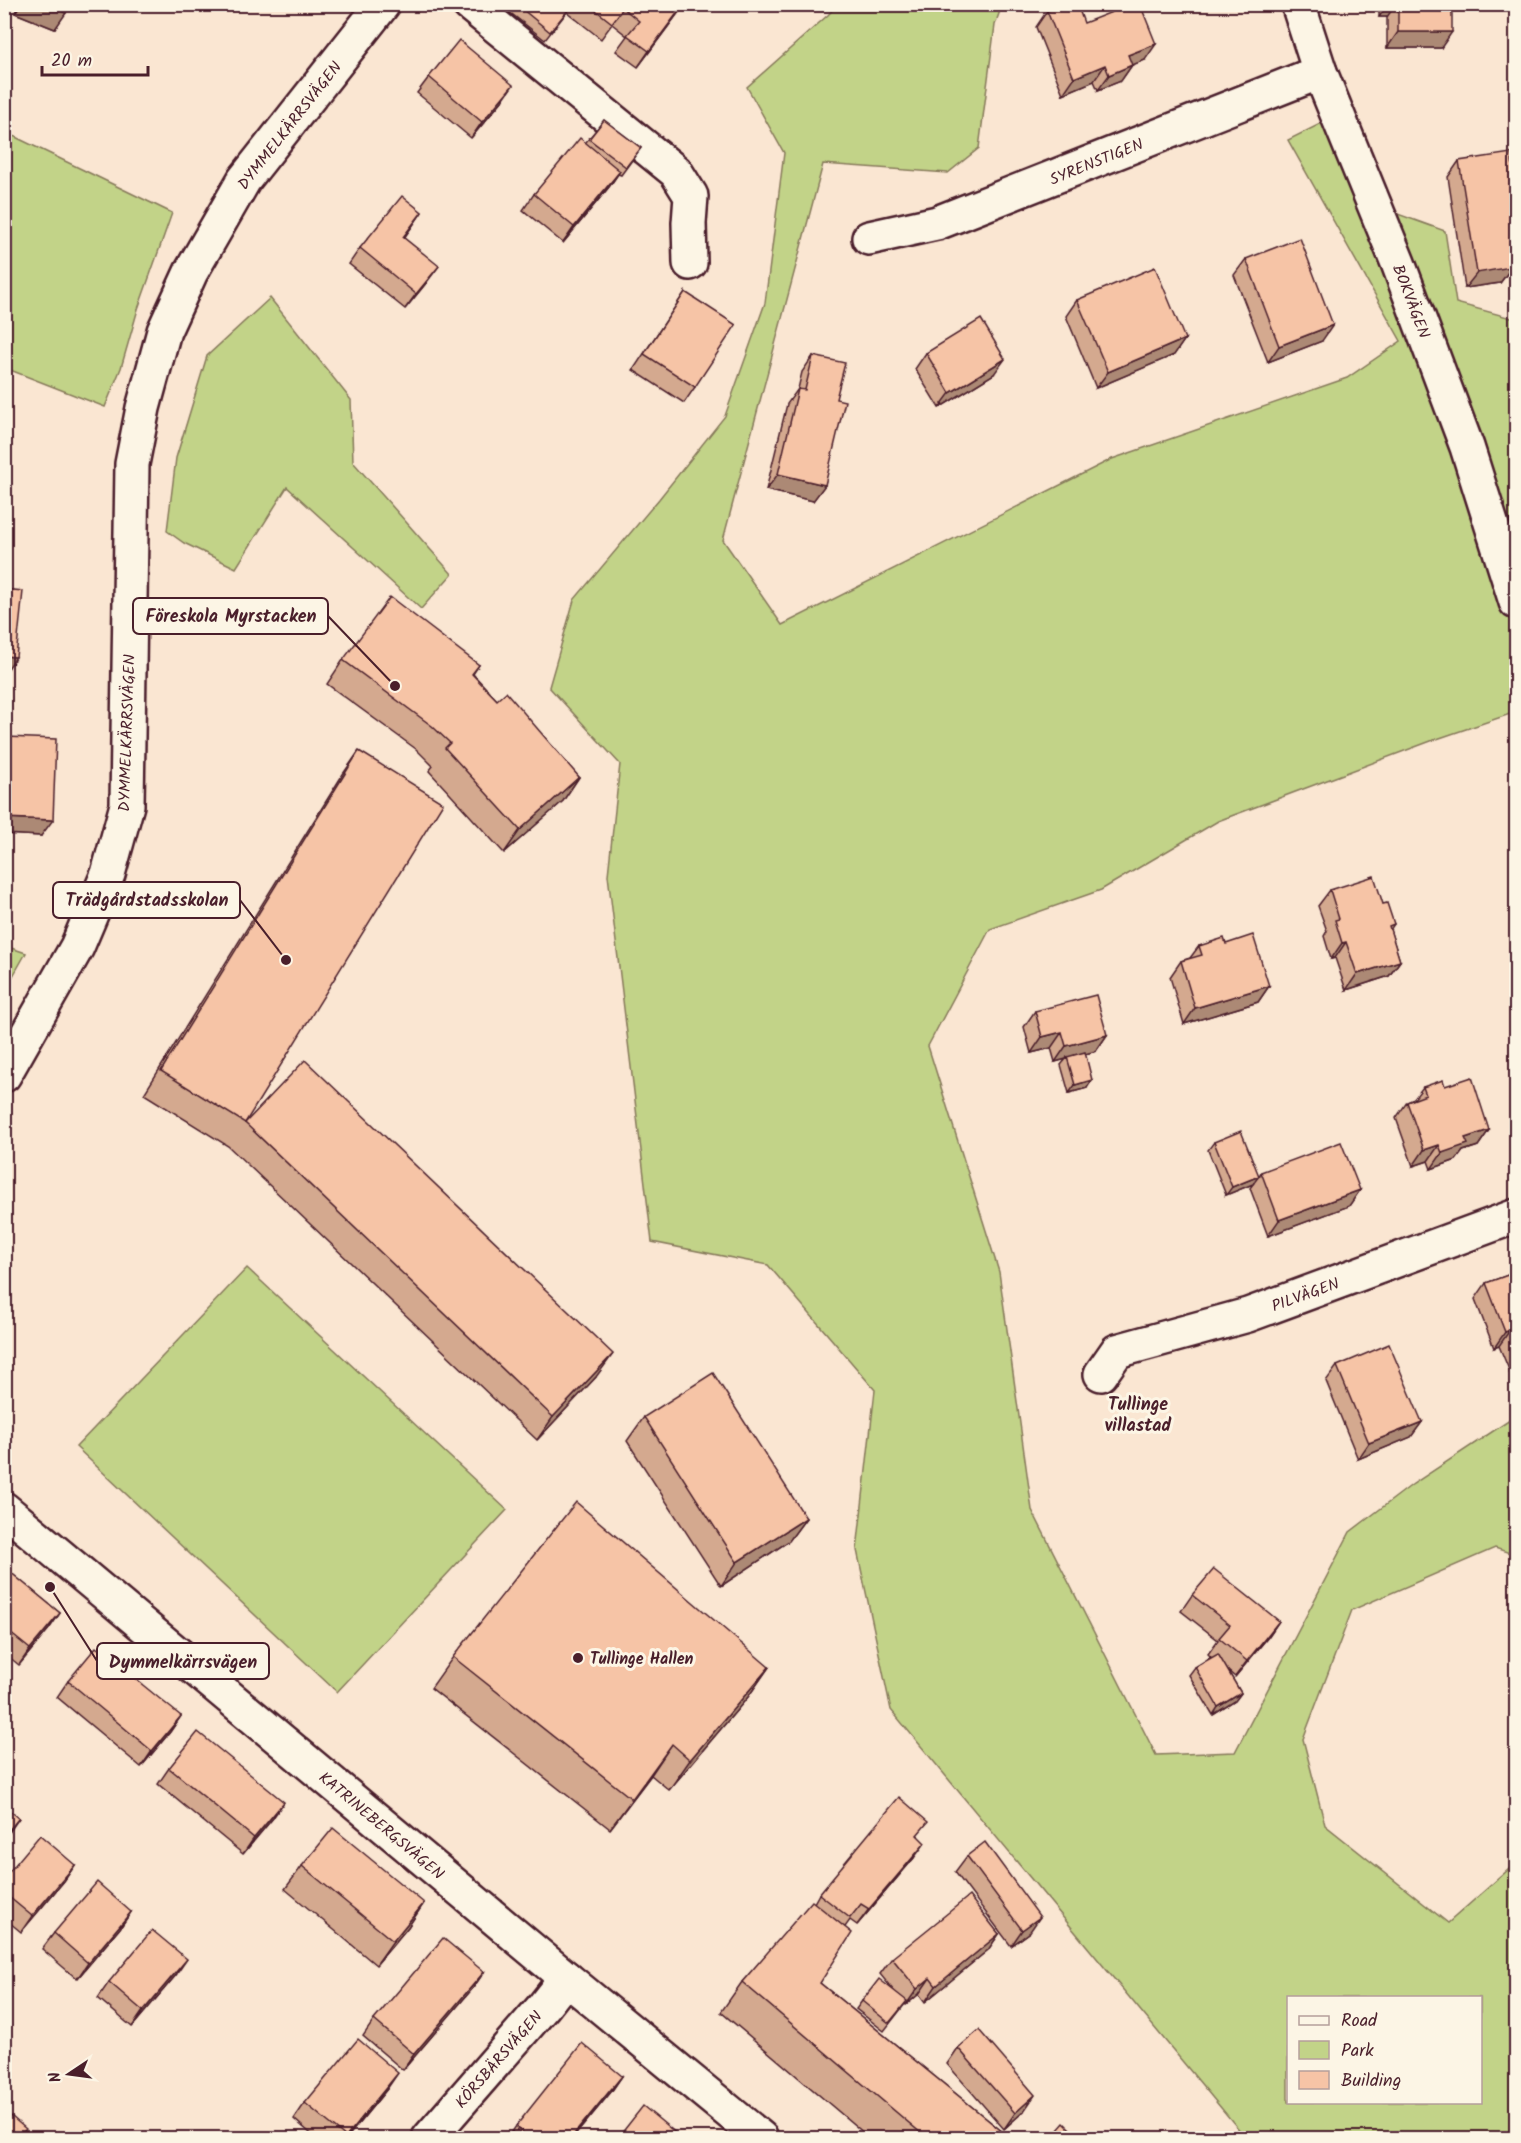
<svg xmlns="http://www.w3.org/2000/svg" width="1521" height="2143" font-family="Kalam,sans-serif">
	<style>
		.green { fill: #c2d388; stroke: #86795a; stroke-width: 1.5; fill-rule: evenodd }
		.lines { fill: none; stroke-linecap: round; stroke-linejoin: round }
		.street-casing { stroke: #4a1f2b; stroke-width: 38 }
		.secondary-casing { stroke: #4a1f2b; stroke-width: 38 }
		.street { stroke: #fcf5e5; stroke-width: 33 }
		.secondary { stroke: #fcf5e5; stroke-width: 33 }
		.wall { fill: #d4a98f; stroke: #4a1f2b; stroke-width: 1.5 }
		.shaded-wall { fill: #ac8974; stroke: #4a1f2b; stroke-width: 1.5 }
		.building { fill: #f6c4a6; stroke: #4a1f2b; stroke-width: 1.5 }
		.poi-dot { fill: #4a1f2b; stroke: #fcf5e5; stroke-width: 2 }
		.labels { text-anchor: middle; stroke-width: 6; stroke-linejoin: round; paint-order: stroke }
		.street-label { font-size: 16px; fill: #4a1f2b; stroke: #fcf5e5 }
		.poi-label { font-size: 16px; font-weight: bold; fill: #4a1f2b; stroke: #fcf5e5; text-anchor: start }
		.neighbourhood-label { font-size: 18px; font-weight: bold; fill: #4a1f2b; stroke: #fcf5e5 }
		.leader { fill: none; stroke: #4a1f2b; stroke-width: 2 }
		.callout-dot { fill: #4a1f2b; stroke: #fcf5e5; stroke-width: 2 }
		.callout { fill: #fcf5e5; stroke: #4a1f2b; stroke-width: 2 }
		.callout-label { font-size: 18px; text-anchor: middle; font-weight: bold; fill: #4a1f2b }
	</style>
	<rect width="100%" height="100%" fill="#fae6d2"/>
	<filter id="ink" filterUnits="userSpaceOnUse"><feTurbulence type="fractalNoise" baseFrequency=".0167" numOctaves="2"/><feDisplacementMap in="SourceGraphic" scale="12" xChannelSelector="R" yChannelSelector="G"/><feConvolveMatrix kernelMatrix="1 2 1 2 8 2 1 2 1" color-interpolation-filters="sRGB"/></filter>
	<g filter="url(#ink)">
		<g class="green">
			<path d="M837 5H1002L995 25 979 148 948 173 823 164 723 540 782 625 1112 459 1347 378 1401 341 1288 140 1328 120 1367 203 1445 231 1456 303 1511 318 1516 314V712L1431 741 1218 821 1101 890 990 929 928 1046 999 1272 1032 1510 1156 1755 1235 1752 1350 1532 1413 1484 1516 1416V1555L1495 1548 1352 1610 1303 1739 1325 1825 1448 1923 1516 1863V2138H1246L891 1710 857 1550 875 1390 768 1265 652 1242 608 875 620 764 549 687 574 600 659 499 725 416 765 303 784 153 747 87 828 15ZM1288 1998H1480V2102H1288Z"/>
			<polygon points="5,132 172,213 138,309 121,368 105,407 5,368"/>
			<polygon points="270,298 351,400 353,462 452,574 421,609 287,487 236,568 184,543 167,531 176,458 207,356"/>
			<polygon points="5,946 26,953 5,990 4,946"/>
			<polygon points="247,1268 507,1510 337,1692 76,1447"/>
		</g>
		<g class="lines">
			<defs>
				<g id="street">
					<polyline points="469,4 676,172 691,196 689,223 690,263"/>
					<polyline points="1298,4 1320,72 1398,263 1467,447 1516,602"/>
					<polyline points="869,238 937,223 1320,72"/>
					<polyline points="4,1075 77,947 108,874 127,805 132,464 143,408 164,331 191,272 244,180 383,4"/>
					<polyline points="1101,1374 1117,1351 1248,1315 1516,1216"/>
					<polyline points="429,2138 544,2006 566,1978"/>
				</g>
				<polyline id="secondary" points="4,1509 566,1978 761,2138"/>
			</defs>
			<use href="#street" class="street-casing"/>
			<use href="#secondary" class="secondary-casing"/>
			<use href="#street" class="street"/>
			<use href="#secondary" class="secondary"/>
		</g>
		<g class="wall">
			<polygon points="18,4 70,4 55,29 15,13"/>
			<polygon points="512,4 561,4 567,10 571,4 685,4 638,67 616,51 627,36 612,24 601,39 567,12 545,40 508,11"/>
			<polygon points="1379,4 1456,4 1452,9 1441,48 1387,48 1387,17 1379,17"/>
			<polygon points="1047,11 1084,23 1145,60 1132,65 1121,81 1098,90 1094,81 1063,94 1036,27"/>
			<polygon points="429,77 502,101 471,138 417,93"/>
			<polygon points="604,120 641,148 621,175 618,174 609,187 563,243 523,210 534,194 586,142"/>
			<polygon points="1459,161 1516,187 1516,269 1509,271 1500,283 1465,288 1448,177"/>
			<polygon points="422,212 404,238 427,282 405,309 349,264 360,248"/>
			<polygon points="1246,259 1322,341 1268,362 1234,275"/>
			<polygon points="685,292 695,387 684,403 633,370"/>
			<polygon points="1077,300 1185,339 1174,355 1096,388 1066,316"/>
			<polygon points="926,353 994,374 939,408 915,369"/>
			<polygon points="813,356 836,399 825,485 813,501 766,490 787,404 798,389 802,372"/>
			<polygon points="343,660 479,665 473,674 497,700 579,777 563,801 504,853 429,771 433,766 416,749 327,684"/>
			<polygon points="6,737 41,836 4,834 4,739"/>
			<polygon points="359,751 245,1123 596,1377 537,1440 228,1146 144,1094 343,774"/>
			<polygon points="1330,890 1383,904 1394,924 1390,930 1400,961 1389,976 1346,990 1335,958 1331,959 1324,936 1327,931 1318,906"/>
			<polygon points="1226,944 1269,986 1258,1002 1184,1024 1170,977 1181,961 1190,958 1199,946"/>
			<polygon points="1516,1007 1516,1024 1513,1013"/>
			<polygon points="1035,1011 1107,1035 1096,1051 1085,1054 1087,1088 1069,1093 1061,1065 1066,1059 1055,1062 1051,1048 1031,1053 1024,1027"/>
			<polygon points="1445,1086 1489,1130 1478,1146 1463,1151 1456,1160 1431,1169 1428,1161 1413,1166 1396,1118 1407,1102 1414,1099 1423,1087"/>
			<polygon points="1214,1142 1259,1176 1261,1172 1360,1190 1349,1206 1268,1236 1250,1188 1253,1184 1226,1195 1208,1150"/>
			<polygon points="1516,1272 1516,1370 1510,1372 1499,1346 1494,1348 1475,1299 1486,1283"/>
			<polygon points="1337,1366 1422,1422 1411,1437 1358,1459 1326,1381"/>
			<polygon points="644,1417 806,1518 789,1541 721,1586 627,1441"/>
			<polygon points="4,1567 60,1613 49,1629 19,1665 4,1653"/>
			<polygon points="1192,1595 1279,1621 1268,1637 1235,1677 1227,1670 1241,1693 1235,1701 1213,1715 1189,1675 1195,1667 1211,1657 1208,1654 1218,1640 1181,1611"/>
			<polygon points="453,1657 769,1667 748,1697 669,1790 651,1775 610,1829 431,1688"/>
			<polygon points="68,1681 181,1716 170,1732 141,1767 57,1697"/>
			<polygon points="169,1768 273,1818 243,1854 158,1784"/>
			<polygon points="918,1836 914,1858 857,1925 850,1920 845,1927 820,1983 1004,2133 1000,2139 871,2139 721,2012 742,1982 814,1903 819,1894"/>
			<polygon points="967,1856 1029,1933 1011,1946 955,1872"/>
			<polygon points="75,1865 64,1881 21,1932 4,1918 4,1878"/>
			<polygon points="302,1866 424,1903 408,1927 376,1965 285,1889"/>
			<polygon points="131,1912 120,1928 77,1979 42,1949 54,1933"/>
			<polygon points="999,1934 988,1950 925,2002 919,1994 906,2005 905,2004 884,2031 856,2009 862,2001 894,1991 880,1974 892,1958"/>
			<polygon points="484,1972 473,1988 403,2070 363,2036 374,2020"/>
			<polygon points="176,1975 132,2027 98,1998 109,1982"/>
			<polygon points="958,2048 1024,2111 1004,2129 947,2064"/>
			<polygon points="622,2076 611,2092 572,2139 507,2139 516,2126"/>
			<polygon points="387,2089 346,2139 317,2139 294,2119 305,2103"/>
		</g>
		<g class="shaded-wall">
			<polygon points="21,4 44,4 66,13 55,29 15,13"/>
			<polygon points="684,4 685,4 638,67 649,51"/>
			<polygon points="1388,4 1396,4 1387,17 1379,17"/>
			<polygon points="1398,32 1452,32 1441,48 1387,48"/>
			<polygon points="1156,44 1145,60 1117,71 1128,55"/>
			<polygon points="1105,65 1094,81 1063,94 1074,78"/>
			<polygon points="1132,65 1121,81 1098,90 1109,75"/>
			<polygon points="513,85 502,101 471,138 482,122"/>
			<polygon points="620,171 609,187 563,243 574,227"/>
			<polygon points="422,212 411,228 392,253 403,237"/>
			<polygon points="1516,255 1516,269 1509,271 1500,283 1465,288 1477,273 1509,256"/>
			<polygon points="439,266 427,282 405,309 416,294"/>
			<polygon points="1333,325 1322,341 1268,362 1279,346"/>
			<polygon points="1185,339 1174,355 1096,388 1108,372"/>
			<polygon points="1005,359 994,374 939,408 950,393"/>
			<polygon points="778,474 825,485 813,501 766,490"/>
			<polygon points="4,656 16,657 5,673 4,673"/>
			<polygon points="579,777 563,801 504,853 520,830"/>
			<polygon points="4,818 53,820 41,836 4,834"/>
			<polygon points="1346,942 1335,958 1331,959 1342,943"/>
			<polygon points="1400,961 1389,976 1346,990 1357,974"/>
			<polygon points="1269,986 1258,1002 1184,1024 1195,1008"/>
			<polygon points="1062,1032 1051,1048 1031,1053 1042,1037"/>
			<polygon points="1107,1035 1096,1051 1067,1059 1067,1057 1066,1059 1055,1062 1066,1046"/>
			<polygon points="1092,1080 1087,1088 1069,1093 1075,1085"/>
			<polygon points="1489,1130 1478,1146 1463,1151 1456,1160 1431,1169 1442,1153 1465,1138"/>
			<polygon points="1439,1145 1428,1161 1413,1166 1424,1150"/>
			<polygon points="1259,1176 1253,1184 1226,1195 1232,1187"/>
			<polygon points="1360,1190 1349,1206 1268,1236 1279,1220"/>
			<polygon points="1510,1330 1499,1346 1494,1348 1505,1332"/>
			<polygon points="613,1354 596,1377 537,1440 553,1417"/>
			<polygon points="1516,1363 1516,1370 1510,1372"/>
			<polygon points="1422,1422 1411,1437 1358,1459 1369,1443"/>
			<polygon points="806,1518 789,1541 721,1586 737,1562"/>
			<polygon points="60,1613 49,1629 19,1665 30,1649"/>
			<polygon points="1279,1621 1268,1637 1235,1677 1247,1661"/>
			<polygon points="769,1667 748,1697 669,1790 690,1760"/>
			<polygon points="1241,1693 1235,1701 1213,1715 1218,1707"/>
			<polygon points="181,1716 170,1732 141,1767 152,1751"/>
			<polygon points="672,1744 651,1775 610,1829 632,1799"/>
			<polygon points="284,1802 273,1818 243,1854 254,1838"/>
			<polygon points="19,1818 8,1834 4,1838 4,1836"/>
			<polygon points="925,1843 914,1858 857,1925 869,1909"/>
			<polygon points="75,1865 64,1881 21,1932 32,1916"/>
			<polygon points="424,1903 408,1927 376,1965 393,1941"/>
			<polygon points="131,1912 120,1928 77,1979 88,1963"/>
			<polygon points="1040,1917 1029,1933 1011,1946 1022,1930"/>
			<polygon points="999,1934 988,1950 925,2002 936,1986"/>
			<polygon points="187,1959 176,1975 132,2027 143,2011"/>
			<polygon points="484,1972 473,1988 403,2070 414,2054"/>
			<polygon points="930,1978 919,1994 906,2005 917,1989"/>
			<polygon points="398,2073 387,2089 346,2139 344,2139"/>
			<polygon points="622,2076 611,2092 572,2139 570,2139"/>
			<polygon points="1035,2095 1024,2111 1004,2129 1015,2113"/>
		</g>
		<g class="building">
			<polygon points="44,4 70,4 66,13"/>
			<polygon points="516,4 561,4 568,10 550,32"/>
			<polygon points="588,4 684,4 649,51 627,35 639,21 623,8 612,23"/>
			<polygon points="1063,4 1077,4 1084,23 1132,4 1140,4 1156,44 1128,55 1132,65 1109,75 1105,65 1074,78 1047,11"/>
			<rect x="1398" y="4" width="54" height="28"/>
			<polygon points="459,40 513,85 482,122 429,77"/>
			<polygon points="604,120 641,148 626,167 589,139"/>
			<polygon points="580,138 620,171 574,227 534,194"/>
			<polygon points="1511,153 1516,187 1516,255 1509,256 1511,267 1477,273 1459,161"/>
			<polygon points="402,196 422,212 403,237 439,266 416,294 360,248"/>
			<polygon points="1300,238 1333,325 1279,346 1246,259"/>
			<polygon points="1155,267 1185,339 1108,372 1077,300"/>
			<polygon points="685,292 736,325 695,387 644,354"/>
			<polygon points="981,319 1005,359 950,393 926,353"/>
			<polygon points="813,356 845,363 836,399 845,401 825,485 778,474 798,389 805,390"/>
			<polygon points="4,589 23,591 16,657 4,656"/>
			<polygon points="390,597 479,665 472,674 497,700 506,692 579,777 520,830 445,748 450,743 432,726 343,660"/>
			<polygon points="6,737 56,739 53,820 4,818"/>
			<polygon points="359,751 443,803 245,1123 161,1071"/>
			<polygon points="1374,876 1383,904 1387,903 1394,924 1389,926 1400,961 1357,974 1346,942 1342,943 1335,920 1339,919 1330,890"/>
			<polygon points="1253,935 1269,986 1195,1008 1181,961 1202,955 1199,946 1224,938 1226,944"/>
			<polygon points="1096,995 1107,1035 1066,1046 1062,1032 1042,1037 1035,1011"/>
			<polygon points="1085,1052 1092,1080 1075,1085 1067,1057"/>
			<polygon points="305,1060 613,1354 553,1417 245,1123"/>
			<polygon points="1472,1077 1489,1130 1465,1138 1468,1144 1442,1153 1439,1145 1424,1150 1407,1102 1426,1095 1423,1087 1443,1080 1445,1086"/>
			<polygon points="1241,1131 1259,1176 1232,1187 1214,1142"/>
			<polygon points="1341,1142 1360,1190 1279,1220 1261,1172"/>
			<polygon points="1516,1272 1516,1346 1510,1330 1505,1332 1486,1283"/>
			<polygon points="1389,1344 1422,1422 1369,1443 1337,1366"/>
			<polygon points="713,1373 806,1518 737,1562 644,1417"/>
			<polygon points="576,1502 769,1667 690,1760 672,1744 632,1799 453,1657"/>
			<polygon points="4,1567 60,1613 30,1649 4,1628"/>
			<polygon points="1214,1569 1279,1621 1247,1661 1219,1638 1230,1625 1192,1595"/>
			<polygon points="96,1647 181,1716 152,1751 68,1681"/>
			<polygon points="1218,1654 1241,1693 1218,1707 1195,1667"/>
			<polygon points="198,1732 284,1802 254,1838 169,1768"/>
			<polygon points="899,1797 928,1822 917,1835 925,1843 869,1909 861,1904 850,1918 819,1894"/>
			<polygon points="4,1806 19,1818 4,1836"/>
			<polygon points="333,1828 424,1903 393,1941 302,1866"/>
			<polygon points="40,1835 75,1865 32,1916 4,1893 4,1878"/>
			<polygon points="985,1842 1040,1917 1022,1930 967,1856"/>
			<polygon points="97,1882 131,1912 88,1963 54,1933"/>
			<polygon points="969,1896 999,1934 936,1986 930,1978 917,1989 892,1958"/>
			<polygon points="812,1901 852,1933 820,1983 1004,2133 999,2139 928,2139 742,1982"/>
			<polygon points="152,1930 187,1959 143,2011 109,1982"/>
			<polygon points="443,1938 484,1972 414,2054 374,2020"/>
			<polygon points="879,1979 907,2001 889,2023 862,2001"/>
			<polygon points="979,2030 1035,2095 1015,2113 958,2048"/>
			<polygon points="358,2039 398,2073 346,2137 305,2103"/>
			<polygon points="582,2043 622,2076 570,2139 529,2139 516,2126"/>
			<polygon points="643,2106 683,2139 617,2139"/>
			<polygon points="4,2110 26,2129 17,2139 4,2139"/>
			<polygon points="1064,2123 1080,2139 1050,2139"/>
		</g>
	</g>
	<circle class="poi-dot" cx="578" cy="1658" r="6"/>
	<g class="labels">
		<g class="street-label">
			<text transform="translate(289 125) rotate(-52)" y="6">DYMMELKÄRRSVÄGEN</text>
			<text transform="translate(1096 161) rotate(-22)" y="6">SYRENSTIGEN</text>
			<text transform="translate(1412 301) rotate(69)" y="6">BOKVÄGEN</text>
			<text transform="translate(126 733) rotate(-88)" y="6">DYMMELKÄRRSVÄGEN</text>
			<text transform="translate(1305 1294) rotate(-20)" y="6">PILVÄGEN</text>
			<text transform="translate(382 1825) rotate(40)" y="6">KATRINEBERGSVÄGEN</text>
			<text transform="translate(498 2059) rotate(-49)" y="6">KÖRSBÄRSVÄGEN</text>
		</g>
		<g class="poi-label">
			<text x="590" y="1664">Tullinge Hallen</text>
		</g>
		<g class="neighbourhood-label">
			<text x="1138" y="1410">Tullinge<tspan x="1138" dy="21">villastad</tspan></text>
		</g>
	</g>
	<path class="leader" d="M395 686L328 616M286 960L240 900M50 1587L97 1661"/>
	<g class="callout-dot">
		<circle cx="395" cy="686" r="6"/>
		<circle cx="286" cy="960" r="6"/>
		<circle cx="50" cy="1587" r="6"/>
	</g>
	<g class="callout">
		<rect x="133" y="598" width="195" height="36" rx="6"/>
		<rect x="53" y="882" width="187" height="36" rx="6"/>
		<rect x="97" y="1643" width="172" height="36" rx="6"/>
	</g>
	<g class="callout-label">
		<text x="231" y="622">Föreskola Myrstacken</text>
		<text x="147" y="906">Trädgårdstadsskolan</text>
		<text x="183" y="1668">Dymmelkärrsvägen</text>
	</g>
	<rect width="1521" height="2143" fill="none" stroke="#fcf5e5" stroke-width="24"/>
	<rect x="12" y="12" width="1497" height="2119" fill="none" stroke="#4a1f2b" stroke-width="2" filter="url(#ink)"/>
	<rect x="1287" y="1996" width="195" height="108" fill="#fcf5e5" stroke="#b59f9b" stroke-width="1.5"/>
	<rect x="1299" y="2016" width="30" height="9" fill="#fcf5e5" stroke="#b59f9b" stroke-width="1.5"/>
	<text x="1341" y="2026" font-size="18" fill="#4a1f2b">Road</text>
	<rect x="1299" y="2041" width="30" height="18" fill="#c2d388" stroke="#b59f9b" stroke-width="1.5"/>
	<text x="1341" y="2056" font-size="18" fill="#4a1f2b">Park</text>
	<rect x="1299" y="2071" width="30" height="18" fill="#f6c4a6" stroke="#b59f9b" stroke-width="1.5"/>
	<text x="1341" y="2086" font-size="18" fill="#4a1f2b">Building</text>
	<g transform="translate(69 2074) rotate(257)" stroke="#fcf5e5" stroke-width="4.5" paint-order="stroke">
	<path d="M0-4.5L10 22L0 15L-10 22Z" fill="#4a1f2b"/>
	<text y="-9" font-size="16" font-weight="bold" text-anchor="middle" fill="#4a1f2b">N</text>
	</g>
	<path d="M42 66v9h106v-9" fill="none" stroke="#4a1f2b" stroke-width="3"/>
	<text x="51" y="66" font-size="18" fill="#4a1f2b" stroke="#fcf5e5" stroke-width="4.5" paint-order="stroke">20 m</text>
</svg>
